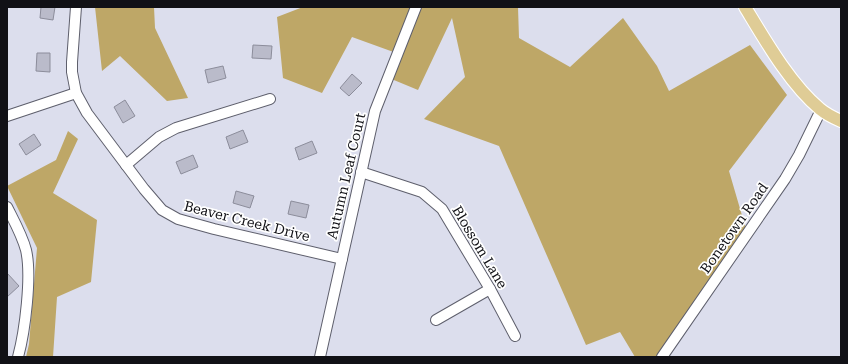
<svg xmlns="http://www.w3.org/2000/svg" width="848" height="364" font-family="'Roboto Serif',serif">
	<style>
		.forest { fill: #bea767 }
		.building { fill: #babbca; stroke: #8c8d9b }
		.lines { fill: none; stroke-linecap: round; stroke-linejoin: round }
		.minor-casing { stroke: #5e5f6c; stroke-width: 12 }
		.major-casing { stroke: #fff; stroke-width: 14 }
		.minor { stroke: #fff; stroke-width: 10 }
		.major { stroke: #dfcc96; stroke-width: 12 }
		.labels { text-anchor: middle; stroke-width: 3.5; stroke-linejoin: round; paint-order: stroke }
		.street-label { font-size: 14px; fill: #111116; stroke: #fff }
	</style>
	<rect width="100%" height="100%" fill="#dcdeed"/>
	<g class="forest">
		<polygon points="95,7 154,7 155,28 188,98 167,101 120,56 102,71"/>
		<polygon points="303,7 518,7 519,38 570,67 623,18 657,66 669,91 750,45 787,95 729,171 748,236 664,357 635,357 620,332 586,345 499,146 424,119 465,77 452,18 418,90 389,78 399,54 352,37 322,93 283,78 277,17"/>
		<polygon points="68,131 78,139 53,193 97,220 91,282 57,297 53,357 26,357 29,344 37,248 7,186 56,160"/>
	</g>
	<g class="building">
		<polygon points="41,7 55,7 53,20 40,18"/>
		<polygon points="253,45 272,46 271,59 252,58"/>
		<polygon points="37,53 50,53 50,72 36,71"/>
		<polygon points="223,66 226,78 208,83 205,70"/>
		<polygon points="352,74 362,83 349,96 340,88"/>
		<polygon points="125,100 135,116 123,123 114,107"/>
		<polygon points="243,130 248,142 230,149 226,137"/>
		<polygon points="34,134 41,145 26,155 19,144"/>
		<polygon points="312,141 317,153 299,160 295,148"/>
		<polygon points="193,155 198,167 181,174 176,162"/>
		<polygon points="236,191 254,196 250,208 233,203"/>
		<polygon points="291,201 309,205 306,218 288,214"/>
		<polygon points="7,273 19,286 7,297"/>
	</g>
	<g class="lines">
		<defs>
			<g id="minor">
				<polyline points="76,7 72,62 72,72 76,93 87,113 144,189 162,210 178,219 214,229 342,259"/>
				<polyline points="7,116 76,93"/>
				<polyline points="126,165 159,137 176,128 270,99"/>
				<polyline points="361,172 422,192 442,209 490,289 515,336"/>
				<path d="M7 207C14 221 22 235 26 250 32 276 25 331 18 357"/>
				<polyline points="436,320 490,289"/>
				<polyline points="320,357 375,111 416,7"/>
				<polyline points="662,357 785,179 799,155 821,110"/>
			</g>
			<path id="major" d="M745 7C765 40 790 84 820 109 826 114 834 118 841 121"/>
		</defs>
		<use href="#minor" class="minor-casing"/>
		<use href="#major" class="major-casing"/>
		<use href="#minor" class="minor"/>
		<use href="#major" class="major"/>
	</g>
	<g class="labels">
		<g class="street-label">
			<text transform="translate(346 176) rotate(-77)" y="5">Autumn Leaf Court</text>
			<text transform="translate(247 221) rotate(14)" y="5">Beaver Creek Drive</text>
			<text transform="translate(734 228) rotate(-55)" y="5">Bonetown Road</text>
			<text transform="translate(480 247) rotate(59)" y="5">Blossom Lane</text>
		</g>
	</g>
	<rect width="848" height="364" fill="none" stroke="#111116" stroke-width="16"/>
</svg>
